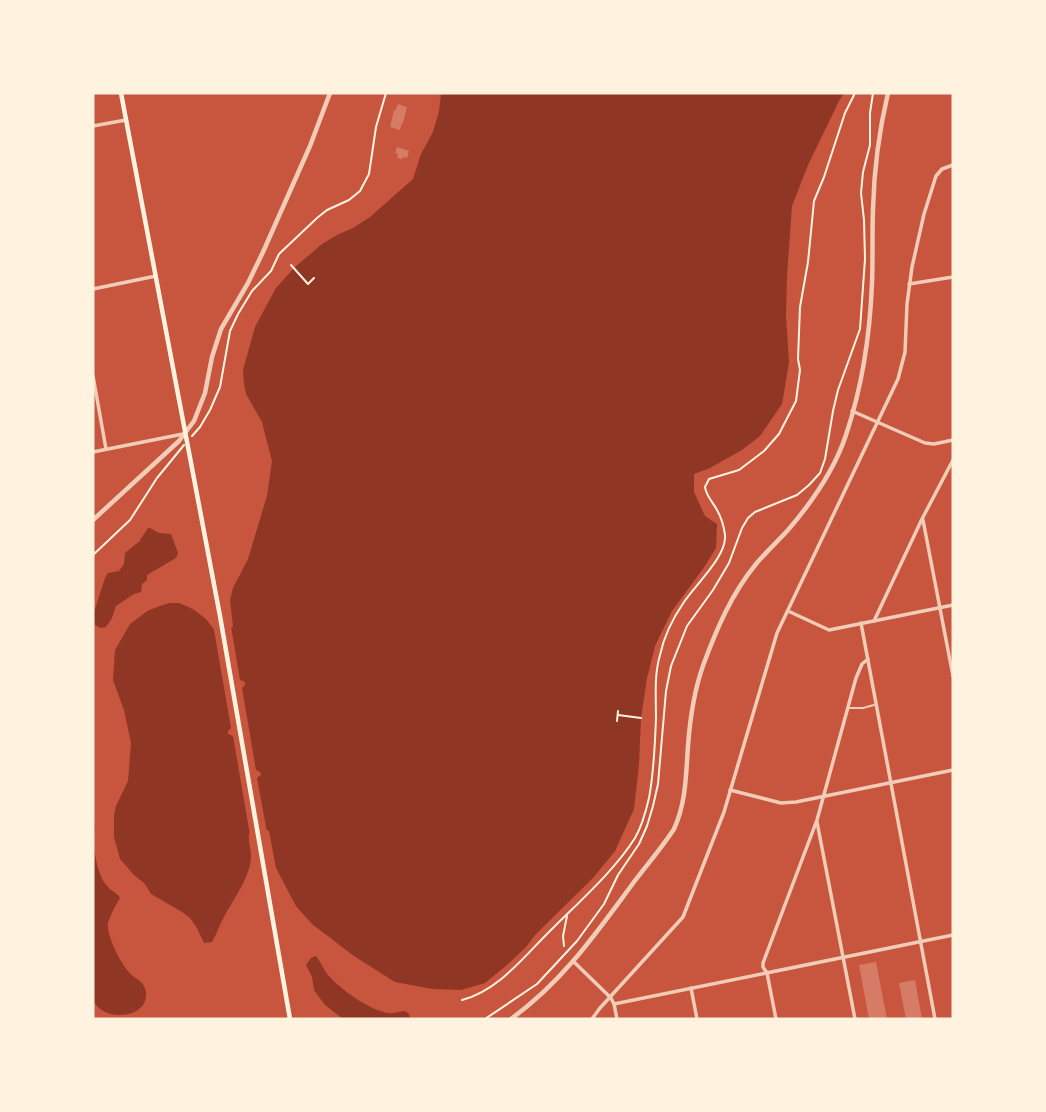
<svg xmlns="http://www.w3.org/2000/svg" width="1046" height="1112" font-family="'IBM Plex Sans',sans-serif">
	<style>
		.water { fill: #8f3625 }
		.pier { fill: #c8553d }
		.building { fill: #d67c66 }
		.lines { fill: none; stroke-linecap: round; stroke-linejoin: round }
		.path { stroke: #fff3e0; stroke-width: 2 }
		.service { stroke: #f1ccb7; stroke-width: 2 }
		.minor { stroke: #f1ccb7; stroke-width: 3.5 }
		.tertiary { stroke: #f1ccb7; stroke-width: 4.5 }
		.secondary { stroke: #fff3e0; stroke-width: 4.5 }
	</style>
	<rect width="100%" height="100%" fill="#c8553d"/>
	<g class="water">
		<path d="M441 93H844L839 101 808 165 792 206 787 276 786 316 789 362 782 404 760 436 742 450 710 468 694 474V492L705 516 717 524 716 548 705 566 672 611 655 646 647 678 641 718 639 764 634 809 615 851 593 878 535 935 526 947 507 965 485 983 461 990 432 989 395 982 354 956 312 924 296 906 276 868 269 831 267 830 250 833 249 834C248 842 251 849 251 856 251 876 233 900 224 917 219 925 217 934 212 942L204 943 197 928 190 918 182 912 151 894 145 884 133 874 120 859 114 837V815L116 806 128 781 131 743 124 710 113 680 115 650 130 624 149 610 169 603H179L193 609 206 619 215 631 233 627 230 600 233 588 248 559 267 496 272 461 262 422 246 394 244 384 243 370 255 327 276 288 294 268 322 244 337 235 353 228 370 217 413 179 421 154 433 132 439 111Z"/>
		<polygon points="148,528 150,528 159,533 171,534 178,553 176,558 147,575 147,580 142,584 141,592 134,594 116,606 112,618 106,627 100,628 95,625 93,615 105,578 108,573 119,571 124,564 125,553 141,540 140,539 142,537"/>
		<path d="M93 815C97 826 92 838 94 849 96 860 99 879 108 887 112 892 117 892 120 898 116 905 110 915 108 923 106 936 123 969 133 976 139 981 144 982 146 992 148 1014 121 1019 105 1012 100 1010 96 1005 93 1001Z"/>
		<path d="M316 956C321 962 323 969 328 975 340 989 370 1011 389 1013 395 1014 400 1011 405 1011L409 1014 410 1019H343L325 1005 319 997 314 990 312 977 306 965 311 958Z"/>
	</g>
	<polygon class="pier" points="229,614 240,680 245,682 245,685 242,688 256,770 260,772 261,775 257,778 268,838 266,833 252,836 251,841 233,736 228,734 228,731 231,728 213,624 216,628 229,625 228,615"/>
	<g class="building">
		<polygon points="398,104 407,107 403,123 402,123 400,130 390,127 394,110 395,111"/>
		<polygon points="397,147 409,151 407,158 403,157 402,159 397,158 398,154 395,153"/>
		<polygon points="876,962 887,1019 869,1019 859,965"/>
		<polygon points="915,980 922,1019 906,1019 899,983"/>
	</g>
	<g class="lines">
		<g class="path">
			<polyline points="291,265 308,284 314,278"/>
			<polyline points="192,436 200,427 210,410 220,387 230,331 238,314 252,291 271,271 279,254 317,218 327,210 349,200 360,191 369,174 376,127 386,93"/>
			<polyline points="93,555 130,520 157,478 184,445"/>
			<polyline points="618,715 641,718"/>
			<polyline points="617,721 618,711"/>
			<polyline points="564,946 563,936 567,916"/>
			<path d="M462 1000C500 990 526 954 553 928 580 901 614 871 635 838 642 826 646 811 649 798 654 772 655 745 656 718 656 697 654 675 660 655 664 636 673 618 684 602 696 584 727 556 725 535 724 527 721 517 717 510 713 502 706 496 705 487L709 479 739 470 764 451 779 434 796 401 800 370 798 359 800 307 808 262 814 201 824 177 845 113 855 93"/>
			<polyline points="485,1019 537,984 577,941 604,904 618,875 639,844 647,826 653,806 658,784 666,691 671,666 687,626 713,590 729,563 742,528 748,518 755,512 797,495 809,485 820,473 825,459 833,411 838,390 860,329 865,259 864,220 861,193 863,172 870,145 870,113 873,93"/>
		</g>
		<polyline class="service" points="849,708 863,708 874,705"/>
		<g class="minor">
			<polyline points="93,126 126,120"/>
			<polyline points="909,284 953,277"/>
			<polyline points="93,289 156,276"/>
			<polyline points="93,376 106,449"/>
			<polyline points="852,411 925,443 934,444 953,440"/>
			<polyline points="93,452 183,434"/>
			<polyline points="923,520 953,676"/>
			<polyline points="788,611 829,630 953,605"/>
			<polyline points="874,621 922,519 953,460"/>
			<polyline points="861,623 935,1019"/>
			<polyline points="730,790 781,803 796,802 953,770"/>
			<polyline points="817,822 855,1019"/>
			<polyline points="574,962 611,998 614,1004 617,1019"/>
			<polyline points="691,988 697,1019"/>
			<polyline points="614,1004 953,935"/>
			<polyline points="592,1019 600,1008 683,917 724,812 777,633 898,379 905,352 907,304 912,267 924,214 936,176 942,169 953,165"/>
			<polyline points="776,1019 767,973 763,967 763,963 817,820 856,678 862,664 868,659"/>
		</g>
		<g class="tertiary">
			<polyline points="93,520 179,441 194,421 205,393 212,357 221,329 248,283 263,252 310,146 330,93"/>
			<path d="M511 1019C562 982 594 936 631 886 645 867 661 849 674 829 686 803 686 775 688 746 690 718 694 690 704 663 717 628 732 593 756 564 766 552 778 541 788 530 813 501 834 471 846 435 862 387 870 334 872 283 873 258 872 234 873 209 874 170 879 131 888 93"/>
		</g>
		<polyline class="secondary" points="121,93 220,616 290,1019"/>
	</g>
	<rect width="1046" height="1112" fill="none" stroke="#fff3e0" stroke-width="189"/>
</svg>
